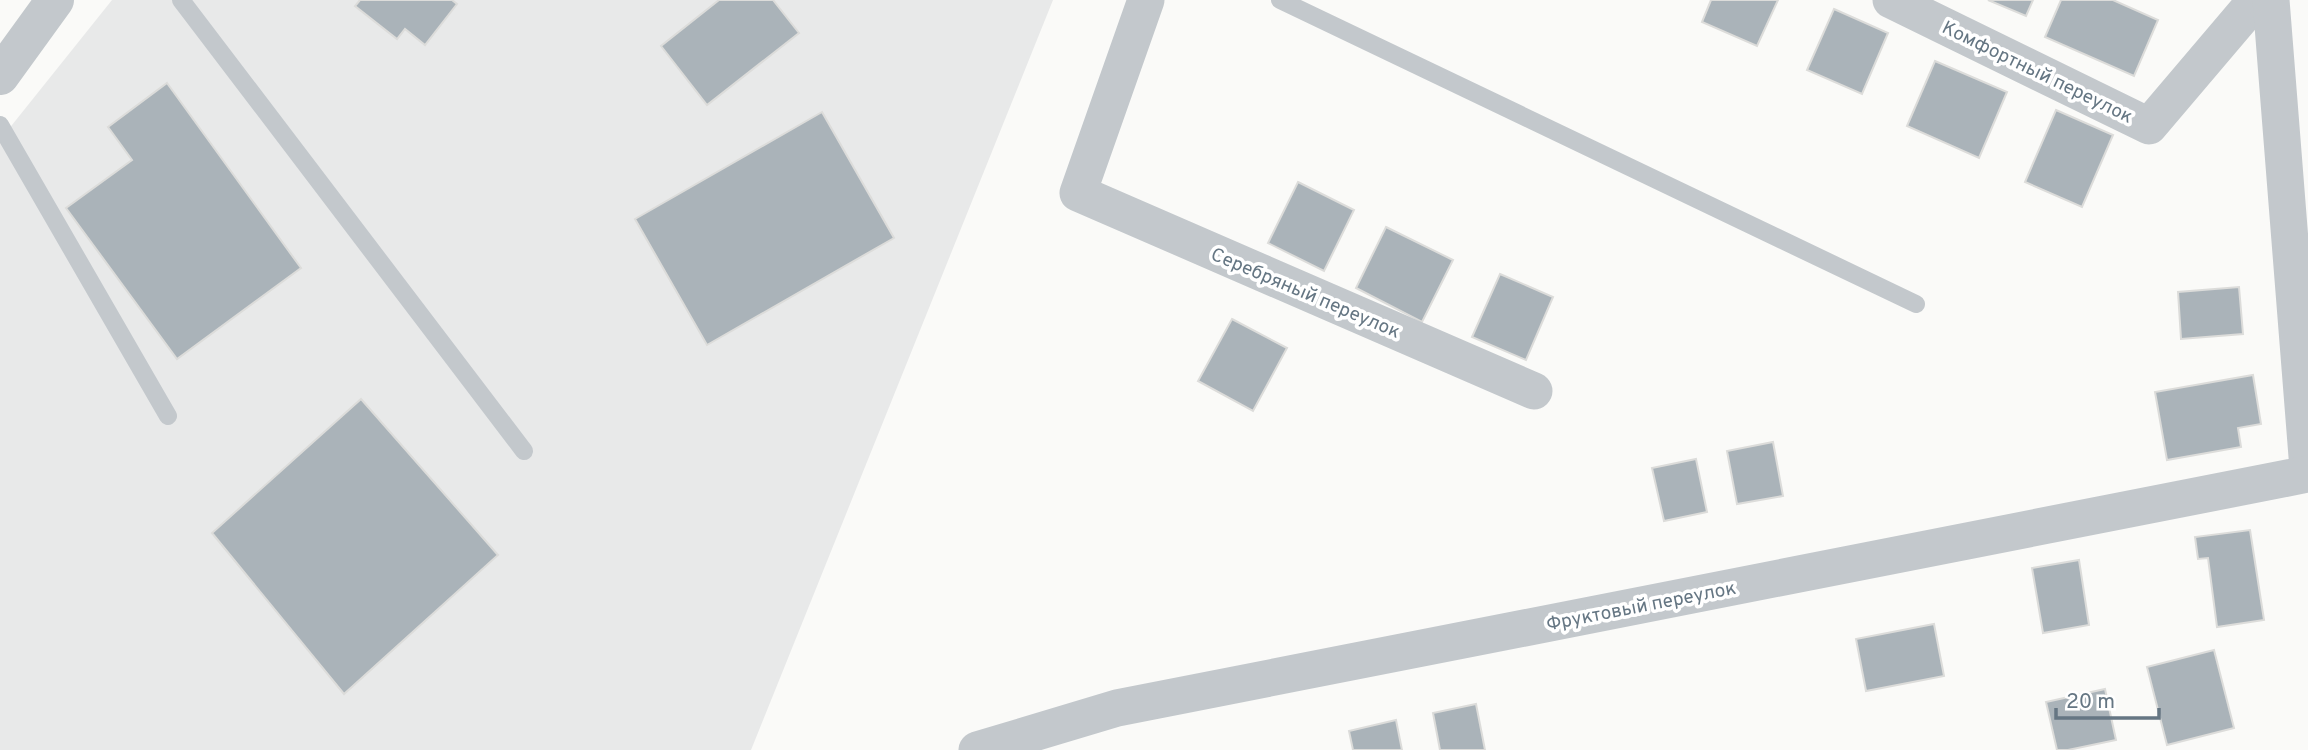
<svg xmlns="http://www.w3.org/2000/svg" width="2308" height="750" font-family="Overpass,sans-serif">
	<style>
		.built { fill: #e8e9e9 }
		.building { fill: #aab3b9; stroke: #dcdcda; stroke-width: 2 }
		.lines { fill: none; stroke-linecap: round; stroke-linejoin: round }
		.service { stroke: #c3c8cc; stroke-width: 18 }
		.minor { stroke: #c3c8cc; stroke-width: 37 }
		.tertiary { stroke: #c3c8cc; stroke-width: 38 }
		.labels { text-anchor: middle; stroke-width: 7; stroke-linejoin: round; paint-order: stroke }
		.street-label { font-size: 19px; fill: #657683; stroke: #fff }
	</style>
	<rect width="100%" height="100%" fill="#fafaf8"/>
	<polygon class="built" points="112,0 1053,0 751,750 0,750 0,140"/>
	<g class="building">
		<polygon points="360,0 452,0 457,4 425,45 405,29 397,39 355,6"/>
		<polygon points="719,0 773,0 799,33 707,105 661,46"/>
		<polygon points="1711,0 1778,0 1757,46 1702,22"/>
		<polygon points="1988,0 2033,0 2026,16"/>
		<polygon points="2061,0 2113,0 2158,20 2134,76 2045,37"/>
		<polygon points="1834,9 1888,33 1862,94 1807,70"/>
		<polygon points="1935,61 2007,92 1979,158 1907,126"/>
		<polygon points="167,83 301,268 177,359 66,208 132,160 108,127"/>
		<polygon points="2056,110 2113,135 2082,207 2025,182"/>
		<polygon points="822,112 894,238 707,345 635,219"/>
		<polygon points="1298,182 1354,210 1324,271 1268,243"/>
		<polygon points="1386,227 1453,260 1422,322 1356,288"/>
		<polygon points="1500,274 1553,297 1526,360 1472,337"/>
		<polygon points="2239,287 2243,334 2181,339 2178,292"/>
		<polygon points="1232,319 1287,348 1253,411 1198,381"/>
		<polygon points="2253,375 2261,424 2238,428 2241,447 2167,460 2155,392"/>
		<polygon points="361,399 498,555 344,694 212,533"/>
		<polygon points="1773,442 1783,496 1737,504 1727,451"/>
		<polygon points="1696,459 1707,512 1664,521 1652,468"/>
		<polygon points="2250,530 2264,620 2217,627 2208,558 2198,559 2195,537"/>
		<polygon points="2079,560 2089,625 2043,633 2032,568"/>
		<polygon points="1934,624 1944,676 1866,691 1856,639"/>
		<polygon points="2214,650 2234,728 2167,745 2147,667"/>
		<polygon points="2105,689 2116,740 2068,750 2057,750 2046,702"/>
		<polygon points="1476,704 1485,750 1440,750 1433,713"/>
		<polygon points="1396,720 1402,750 1353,750 1349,731"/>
	</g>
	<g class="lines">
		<g class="service">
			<polyline points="181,0 524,451"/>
			<polyline points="1280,0 1916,304"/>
			<polyline points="0,125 168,416"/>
		</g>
		<g class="minor">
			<polyline points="1146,0 1078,193 1534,391"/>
			<polyline points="1891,0 2149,126 2256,0"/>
			<polyline points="2271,0 2308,469"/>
			<polyline points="977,750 1117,708 2308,474"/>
		</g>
		<polyline class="tertiary" points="0,76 55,0"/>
	</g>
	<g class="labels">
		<g class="street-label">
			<text transform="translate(2038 71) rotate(26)" y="7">Комфортный переулок</text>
			<text transform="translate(1306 292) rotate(23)" y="7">Серебряный переулок</text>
			<text transform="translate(1641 605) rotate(-11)" y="7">Фруктовый переулок</text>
		</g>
	</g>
	<path d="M2056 708v10h103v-10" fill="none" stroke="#657683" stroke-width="3.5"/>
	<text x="2066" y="708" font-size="21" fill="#657683" stroke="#ffffff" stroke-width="5" paint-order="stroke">20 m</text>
</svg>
